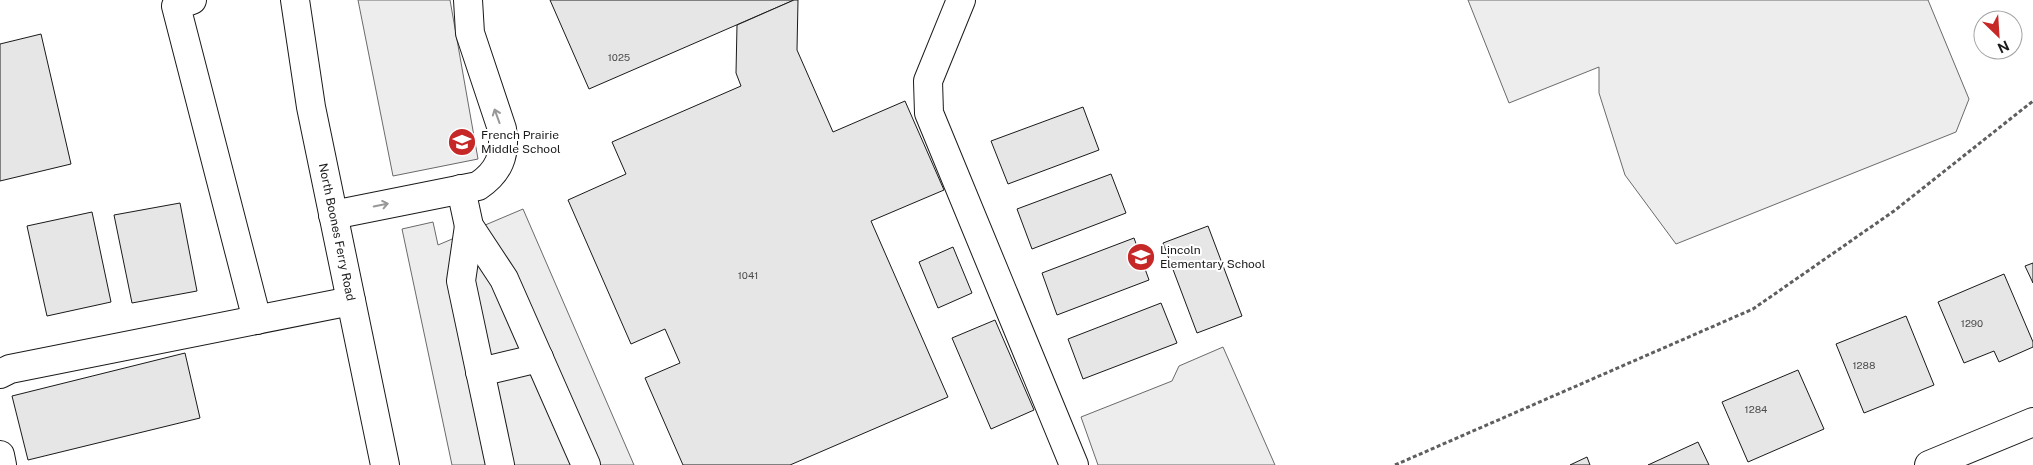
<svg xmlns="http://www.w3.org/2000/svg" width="2033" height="465" font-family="'Public Sans',sans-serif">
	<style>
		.built { fill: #ededed; stroke: #6a6a6a }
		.building { fill: #e6e6e6; stroke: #1a1a1a }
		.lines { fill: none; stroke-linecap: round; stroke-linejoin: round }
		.minor-casing { stroke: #1a1a1a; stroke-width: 30 }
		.major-casing { stroke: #1a1a1a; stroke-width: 30 }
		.path { stroke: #5f5f5f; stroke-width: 3; stroke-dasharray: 4 2.5; stroke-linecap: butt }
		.minor { stroke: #fff; stroke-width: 28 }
		.major { stroke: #fff; stroke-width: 28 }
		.oneway { stroke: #989898 }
		.labels { text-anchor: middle; stroke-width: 4; stroke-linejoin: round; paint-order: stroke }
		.number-label { font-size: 10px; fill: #4d4d4d }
		.poi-label { font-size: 12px; fill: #1a1a1a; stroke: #fff; text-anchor: start }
		.street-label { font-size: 12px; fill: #1a1a1a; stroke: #fff }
	</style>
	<rect width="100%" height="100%" fill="#fff"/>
	<g class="built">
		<polygon points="358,0 450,0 478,159 393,176"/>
		<polygon points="1468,0 1928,0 1969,99 1956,132 1676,244 1625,175 1599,93 1599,67 1509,103"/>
		<polygon points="523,209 634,465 452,465 402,229 433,222 438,245"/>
		<polygon points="1223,347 1275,465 1098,465 1081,417 1172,381 1179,366"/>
	</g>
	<g class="building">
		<polygon points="550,0 794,0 589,89"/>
		<polygon points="794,0 798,0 797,50 833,132 905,101 944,190 871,221 948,397 790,465 683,465 645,378 680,363 665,329 631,344 568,200 626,174 612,142 741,86 736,73 737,25"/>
		<polygon points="41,34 71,164 0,181 0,44"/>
		<polygon points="1083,107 1099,150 1008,184 991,141"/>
		<polygon points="1111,174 1126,213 1032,249 1017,209"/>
		<polygon points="180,203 197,291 132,303 114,215"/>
		<polygon points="92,212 111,302 47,316 27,226"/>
		<polygon points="1208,226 1242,316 1197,333 1163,243"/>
		<polygon points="1134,238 1149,280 1057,315 1042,273"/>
		<polygon points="953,247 972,293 938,308 919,262"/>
		<polygon points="2033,263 2033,283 2025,266"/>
		<polygon points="2004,274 2033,342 2033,347 1999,362 1994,351 1964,363 1938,302"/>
		<polygon points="1161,303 1177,343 1083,379 1068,339"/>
		<polygon points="1906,316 1934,385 1864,413 1836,344"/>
		<polygon points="995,320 1034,410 991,429 952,338"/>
		<polygon points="185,353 200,418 28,460 12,396"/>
		<polygon points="1798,370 1824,429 1748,462 1722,402"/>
		<polygon points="1698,442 1709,465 1648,465"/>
		<polygon points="1587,457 1590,465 1570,465"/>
	</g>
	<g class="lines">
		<defs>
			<g id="minor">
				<polyline points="192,0 176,6 257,320"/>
				<polyline points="961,0 928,81 929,113 1074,465"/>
				<polyline points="461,189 469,226 504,279 586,465"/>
				<path d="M333 215 478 186C499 172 506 155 502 129L470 33 468 0"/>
				<polyline points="469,226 461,281 500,465"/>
				<polyline points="480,372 539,358"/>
				<polyline points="0,374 10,369 351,301"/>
				<polyline points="0,455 2,465"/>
				<polyline points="1929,465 2033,422"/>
			</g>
			<g id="major">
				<path id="s1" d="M295 0 311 107 385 465"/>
			</g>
		</defs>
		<use href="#minor" class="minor-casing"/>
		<use href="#major" class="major-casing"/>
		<polyline class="path" points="1395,465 1753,309 1894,211 2033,101"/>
		<use href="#minor" class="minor"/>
		<use href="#major" class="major"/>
	</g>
	<defs><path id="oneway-shaft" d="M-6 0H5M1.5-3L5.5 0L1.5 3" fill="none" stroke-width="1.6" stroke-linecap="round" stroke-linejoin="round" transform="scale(1.25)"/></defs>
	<g class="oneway">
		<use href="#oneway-shaft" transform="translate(497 116) rotate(-110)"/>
		<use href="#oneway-shaft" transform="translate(381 205) rotate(-11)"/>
	</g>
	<defs>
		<symbol id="school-disc" viewBox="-11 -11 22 22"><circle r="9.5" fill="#c62828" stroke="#fff"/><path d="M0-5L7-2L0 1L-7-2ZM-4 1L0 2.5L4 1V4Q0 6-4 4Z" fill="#fff"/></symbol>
	</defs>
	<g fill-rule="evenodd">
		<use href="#school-disc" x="446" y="126" width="32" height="32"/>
		<use href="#school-disc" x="1125" y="241" width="32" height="32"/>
	</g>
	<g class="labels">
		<g class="number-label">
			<text x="619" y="61">1025</text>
			<text x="748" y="279">1041</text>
			<text x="1972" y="327">1290</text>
			<text x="1864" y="369">1288</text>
			<text x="1756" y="413">1284</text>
		</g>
		<g class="poi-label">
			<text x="481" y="139">French Prairie<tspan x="481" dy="14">Middle School</tspan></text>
			<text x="1160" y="254">Lincoln<tspan x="1160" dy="14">Elementary School</tspan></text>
		</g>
		<g class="street-label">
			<text dy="4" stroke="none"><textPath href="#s1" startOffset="236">North Boones Ferry Road</textPath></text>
		</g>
	</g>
	<g transform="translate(1998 35) rotate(155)"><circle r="24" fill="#ffffff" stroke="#a3a3a3"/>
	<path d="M0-4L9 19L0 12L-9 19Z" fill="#c62828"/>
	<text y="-8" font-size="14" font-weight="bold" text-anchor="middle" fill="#1a1a1a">N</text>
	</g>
</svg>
